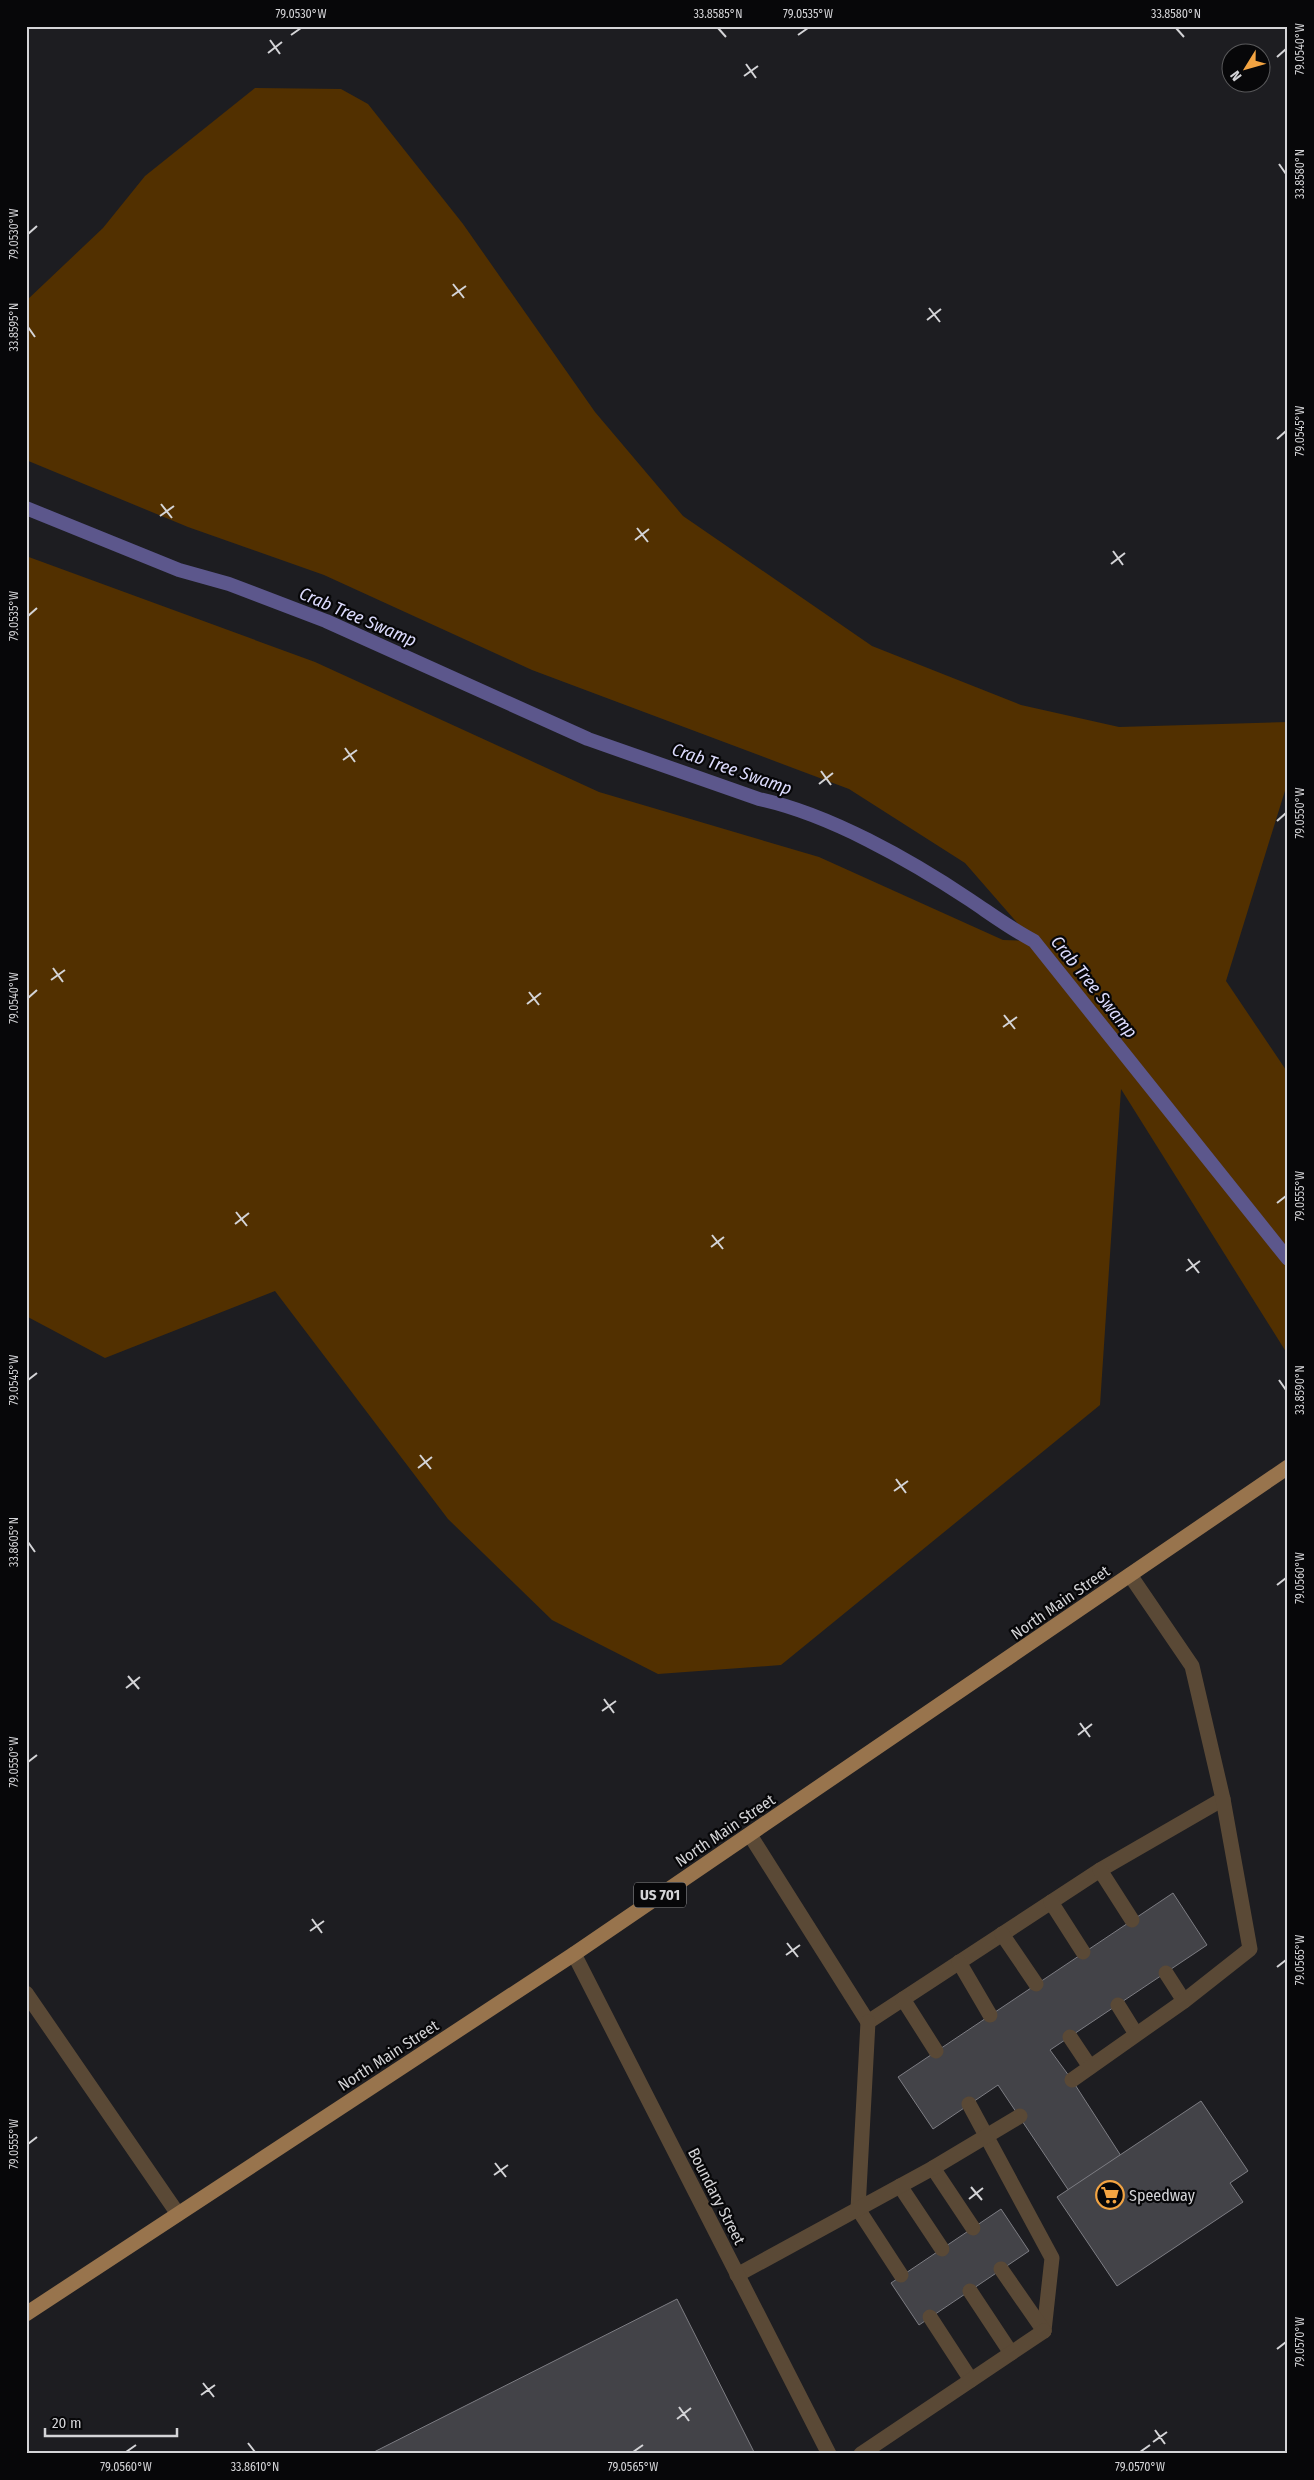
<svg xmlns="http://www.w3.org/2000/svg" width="1314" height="2480" font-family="'Fira Sans Condensed',sans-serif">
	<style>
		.green { fill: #523000 }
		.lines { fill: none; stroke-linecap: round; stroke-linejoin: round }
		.stream { stroke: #5c578c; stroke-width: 14 }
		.building { fill: #434348; stroke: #7d7d83 }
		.lane { stroke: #5a4936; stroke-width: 15 }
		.street { stroke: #5a4936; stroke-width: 15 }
		.primary { stroke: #98744d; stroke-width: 15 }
		.ticks { fill: none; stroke: #d4d4d7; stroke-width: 2 }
		.labels { text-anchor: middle; stroke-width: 4.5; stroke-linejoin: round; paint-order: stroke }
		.shield { fill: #070709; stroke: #969699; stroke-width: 1 }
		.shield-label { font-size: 15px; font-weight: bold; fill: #d4d4d7 }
		.street-label { font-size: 16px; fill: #d4d4d7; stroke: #070709 }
		.poi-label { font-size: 16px; fill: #d4d4d7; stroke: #070709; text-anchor: start }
		.water-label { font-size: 18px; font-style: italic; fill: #dcdbfd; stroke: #070709 }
		.neatline { fill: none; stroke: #d4d4d7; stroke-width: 2 }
		.ticks-label { font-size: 12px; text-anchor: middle; fill: #d4d4d7 }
	</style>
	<rect width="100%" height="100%" fill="#1d1d21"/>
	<polygon class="green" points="255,88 341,89 368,104 463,224 595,412 683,516 872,646 1021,705 1119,727 1288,722 1288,781 1226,981 1288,1073 1288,1355 1121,1089 1100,1405 781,1665 658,1674 552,1620 448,1519 275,1291 105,1358 26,1316 26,556 315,662 599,792 819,857 1003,940 1033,941 965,863 849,789 532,670 324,575 188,527 26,460 26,301 103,228 145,176"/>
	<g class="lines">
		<path class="stream" d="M26 508 179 570 229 584 326 621 588 739 759 799C829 814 910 860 970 900 991 914 1011 929 1034 941L1288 1259"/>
	</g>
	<g class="building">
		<polygon points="1173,1893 1207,1945 1050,2050 1072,2080 1123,2159 1071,2194 998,2085 933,2129 898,2077"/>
		<polygon points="1201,2101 1248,2171 1230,2183 1243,2202 1117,2286 1057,2197"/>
		<polygon points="1001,2209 1029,2251 919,2325 891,2283"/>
		<polygon points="677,2299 755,2454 370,2454"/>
	</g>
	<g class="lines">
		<g class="lane">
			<polyline points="750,1835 868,2022 1100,1870 1223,1799"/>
			<polyline points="1100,1870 1132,1920"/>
			<polyline points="1051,1902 1083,1952"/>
			<polyline points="1002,1934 1036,1984"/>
			<polyline points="959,1962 990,2015"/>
			<polyline points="1166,1973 1184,2001"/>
			<polyline points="26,1993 178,2214"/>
			<polyline points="903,1999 936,2051"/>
			<polyline points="1118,2005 1136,2034"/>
			<polyline points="868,2022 858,2209 901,2275"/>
			<polyline points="1070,2037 1090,2067"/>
			<polyline points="1072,2080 1184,2001 1250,1949 1223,1799 1192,1666 1130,1575"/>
			<polyline points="969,2104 1052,2258 1044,2331"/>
			<polyline points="933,2168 973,2228"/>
			<polyline points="900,2186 942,2249"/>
			<polyline points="1001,2269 1044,2331"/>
			<polyline points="737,2275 933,2168 1020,2116"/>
			<polyline points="970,2291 1011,2353"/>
			<polyline points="930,2317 971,2380"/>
			<polyline points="861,2454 1044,2331"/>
		</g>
		<polyline class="street" points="574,1954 829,2454"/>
		<polyline class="primary" points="26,2314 574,1954 1288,1467"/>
	</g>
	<path class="ticks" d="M718 28 726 37M1176 28 1184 37M291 35 301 28M798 35 808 28M270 40 280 54M268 53 282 42M1277 57 1286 49M746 64 756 78M744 76 758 66M1279 164 1286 174M28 234 37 226M453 284 464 298M452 296 466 286M929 308 940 322M927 320 941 309M28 327 35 337M1277 439 1286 431M161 504 172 518M160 516 174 506M637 528 648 542M635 540 649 529M1113 551 1123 565M1111 564 1125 553M28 616 37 608M345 748 355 762M343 760 357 750M821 771 831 785M819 784 833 773M1277 821 1286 813M53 968 63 982M51 980 65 970M529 992 539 1005M28 998 37 990M527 1004 541 993M1004 1015 1015 1029M1003 1027 1017 1017M1277 1203 1286 1196M236 1212 247 1226M235 1224 249 1213M712 1235 723 1249M711 1247 724 1237M1188 1259 1199 1273M1186 1271 1200 1261M28 1380 37 1373M1279 1380 1286 1390M420 1455 431 1469M418 1468 432 1457M896 1479 906 1493M894 1491 908 1481M28 1542 35 1552M1277 1585 1286 1578M128 1676 139 1689M126 1688 140 1677M604 1699 614 1713M602 1711 616 1701M1080 1723 1090 1737M1078 1735 1092 1724M28 1762 37 1755M312 1919 322 1933M310 1931 324 1921M787 1943 798 1957M786 1955 800 1945M1277 1967 1286 1960M28 2144 37 2137M495 2163 506 2177M494 2175 508 2165M971 2187 982 2200M969 2199 983 2188M1277 2349 1286 2342M203 2383 214 2397M201 2395 215 2385M679 2407 689 2421M677 2419 691 2408M1155 2430 1165 2444M1153 2442 1167 2432M248 2443 255 2452M126 2452 136 2445M633 2452 643 2445M1140 2452 1150 2445"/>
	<defs>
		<symbol id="supermarket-ring" viewBox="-11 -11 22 22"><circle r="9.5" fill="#070709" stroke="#f3a442" stroke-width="1.5"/><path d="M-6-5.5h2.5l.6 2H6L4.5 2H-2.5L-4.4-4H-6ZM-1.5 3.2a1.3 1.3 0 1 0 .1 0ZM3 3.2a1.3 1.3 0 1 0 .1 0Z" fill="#f3a442"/></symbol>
	</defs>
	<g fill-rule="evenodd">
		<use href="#supermarket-ring" x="1094" y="2179" width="32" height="32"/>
	</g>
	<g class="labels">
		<rect class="shield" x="634" y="1882.5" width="52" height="25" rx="4"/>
		<g class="shield-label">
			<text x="660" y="1900">US 701</text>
		</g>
		<g class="street-label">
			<text transform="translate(1060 1602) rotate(-35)" y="6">North Main Street</text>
			<text transform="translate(725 1830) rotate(-34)" y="6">North Main Street</text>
			<text transform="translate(388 2055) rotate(-33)" y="6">North Main Street</text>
			<text transform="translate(717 2196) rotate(63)" y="6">Boundary Street</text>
		</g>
		<g class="poi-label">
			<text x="1129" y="2201">Speedway</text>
		</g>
		<g class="water-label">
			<text transform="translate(358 617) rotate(23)" y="6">Crab Tree Swamp</text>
			<text transform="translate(732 769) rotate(19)" y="6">Crab Tree Swamp</text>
			<text transform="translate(1094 987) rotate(51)" y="6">Crab Tree Swamp</text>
		</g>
	</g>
	<rect width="1314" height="2480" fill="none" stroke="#070709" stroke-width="55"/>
	<g transform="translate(1246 68) rotate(233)"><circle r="24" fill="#070709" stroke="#59595b"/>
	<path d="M0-4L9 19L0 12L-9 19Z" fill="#f3a442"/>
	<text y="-8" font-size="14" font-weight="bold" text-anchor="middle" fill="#d4d4d7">N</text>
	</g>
	<path d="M45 2428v8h132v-8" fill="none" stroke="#d4d4d7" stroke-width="2.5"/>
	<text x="52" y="2428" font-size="15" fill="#d4d4d7" stroke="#070709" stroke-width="4" paint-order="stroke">20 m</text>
	<rect x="28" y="28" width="1258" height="2424" class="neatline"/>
	<g class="ticks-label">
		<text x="301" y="18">79.0530°W</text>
		<text x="718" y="18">33.8585°N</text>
		<text x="808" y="18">79.0535°W</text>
		<text x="1176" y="18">33.8580°N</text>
		<text transform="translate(1300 49) rotate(-90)" y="4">79.0540°W</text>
		<text transform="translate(1300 174) rotate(-90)" y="4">33.8580°N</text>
		<text transform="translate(14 234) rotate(-90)" y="4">79.0530°W</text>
		<text transform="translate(14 327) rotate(-90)" y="4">33.8595°N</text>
		<text transform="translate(1300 431) rotate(-90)" y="4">79.0545°W</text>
		<text transform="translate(14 616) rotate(-90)" y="4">79.0535°W</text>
		<text transform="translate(1300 813) rotate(-90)" y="4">79.0550°W</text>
		<text transform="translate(14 998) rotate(-90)" y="4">79.0540°W</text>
		<text transform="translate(1300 1196) rotate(-90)" y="4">79.0555°W</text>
		<text transform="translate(14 1380) rotate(-90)" y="4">79.0545°W</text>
		<text transform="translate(1300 1390) rotate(-90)" y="4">33.8590°N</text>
		<text transform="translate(14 1542) rotate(-90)" y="4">33.8605°N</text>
		<text transform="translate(1300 1578) rotate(-90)" y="4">79.0560°W</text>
		<text transform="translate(14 1762) rotate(-90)" y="4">79.0550°W</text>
		<text transform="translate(1300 1960) rotate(-90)" y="4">79.0565°W</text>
		<text transform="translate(14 2144) rotate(-90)" y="4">79.0555°W</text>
		<text transform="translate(1300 2342) rotate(-90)" y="4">79.0570°W</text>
		<text x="126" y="2471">79.0560°W</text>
		<text x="255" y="2471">33.8610°N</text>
		<text x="633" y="2471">79.0565°W</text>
		<text x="1140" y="2471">79.0570°W</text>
	</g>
</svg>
